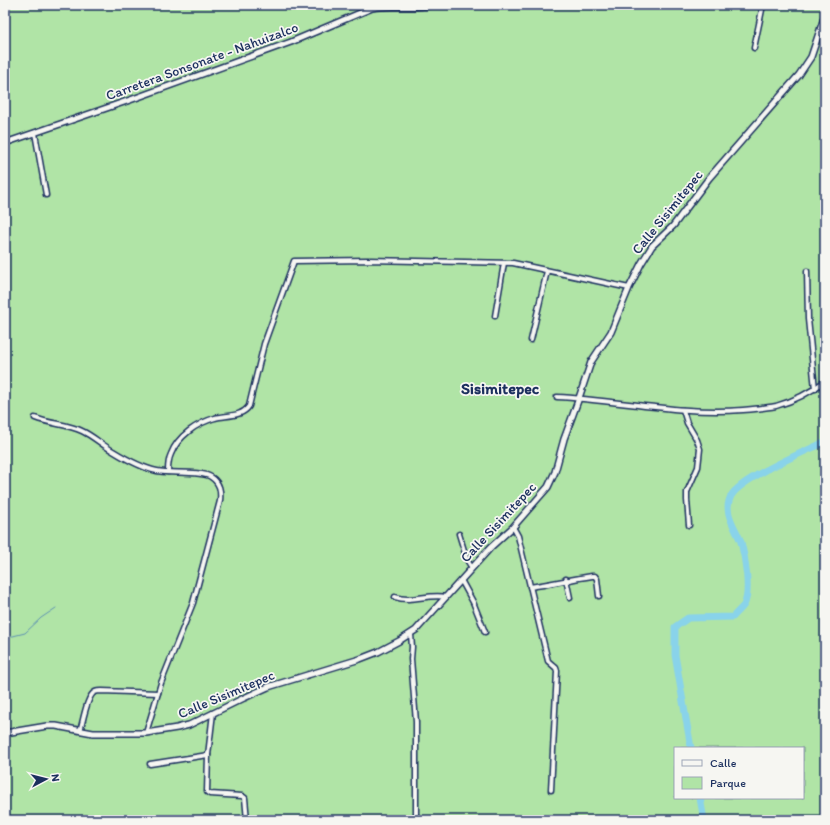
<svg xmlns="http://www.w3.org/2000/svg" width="830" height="825" font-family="Itim,sans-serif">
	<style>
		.green { fill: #b0e4a6; stroke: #668a82; fill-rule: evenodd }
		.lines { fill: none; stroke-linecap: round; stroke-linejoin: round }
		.stream { stroke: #5d91b2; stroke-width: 1 }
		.river { stroke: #89d3ea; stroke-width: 7 }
		.minor-casing { stroke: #1b2f5e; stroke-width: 7 }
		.tertiary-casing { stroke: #1b2f5e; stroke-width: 8 }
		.minor { stroke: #f6f6f2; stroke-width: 4 }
		.tertiary { stroke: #f6f6f2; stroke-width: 5 }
		.labels { text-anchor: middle; stroke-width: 3.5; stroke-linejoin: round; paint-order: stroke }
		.street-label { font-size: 14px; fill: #1b2f5e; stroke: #f6f6f2 }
		.quarter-label { font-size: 16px; font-weight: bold; fill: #1b2f5e; stroke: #f6f6f2 }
	</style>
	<rect width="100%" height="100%" fill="#f6f6f2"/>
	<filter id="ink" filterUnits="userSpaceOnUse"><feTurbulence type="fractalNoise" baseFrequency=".025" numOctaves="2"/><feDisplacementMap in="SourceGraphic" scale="8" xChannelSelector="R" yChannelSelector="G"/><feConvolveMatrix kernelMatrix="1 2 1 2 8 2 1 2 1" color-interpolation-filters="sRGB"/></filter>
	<g filter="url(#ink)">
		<path class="green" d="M5 5H825V820H5ZM675 748H803V798H675Z"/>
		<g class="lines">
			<polyline class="stream" points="5,638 25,633 41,618 56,608"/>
			<g class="river">
				<path d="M691 748 675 655V627L688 618 733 617C736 613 741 609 744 605 751 592 745 557 741 542 736 528 722 512 731 496 741 478 804 452 825 442"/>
				<polyline points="700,798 704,820"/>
			</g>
			<defs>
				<g id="minor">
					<polyline points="754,48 763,5"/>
					<polyline points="35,133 46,195"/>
					<polyline points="807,271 808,319 815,389"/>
					<polyline points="495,316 504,263"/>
					<polyline points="531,340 547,271"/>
					<path d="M557 397C619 400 680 415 743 410 754 409 765 408 776 406 794 401 811 392 825 381"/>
					<polyline points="683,410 687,423 697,440 700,449 698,467 687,492 687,500 689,525"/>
					<path d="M35 418C50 424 68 424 82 431 93 436 102 445 113 451 126 459 142 468 157 471 171 474 201 470 211 477 220 483 221 491 220 501L193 603 161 683 146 733"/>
					<path d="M168 472C168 467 168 460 171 454 178 436 197 423 215 418 227 415 242 417 249 406L264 344 294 261 368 260 513 263 629 288"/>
					<polyline points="513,527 518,536 548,661 556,668 557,671 551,790"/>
					<polyline points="459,534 467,560 472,568"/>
					<polyline points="566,579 570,598"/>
					<polyline points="461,580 473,602 485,632"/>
					<path d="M530 587C551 584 571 579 592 576H595L597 579 599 596"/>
					<path d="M395 597C412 603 429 593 446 597"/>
					<polyline points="411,634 412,647 411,659 416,722 416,820"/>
					<polyline points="213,713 208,755 207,792 210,794 242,796 245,798 247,820"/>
					<path d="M80 731C83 722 87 695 95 692 97 691 100 691 102 691L158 693"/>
					<polyline points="150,764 208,755"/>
				</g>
				<g id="tertiary">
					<path d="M5 143 130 100 291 42 372 8C391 4 411 9 430 5"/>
					<polyline points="5,733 47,726 56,726 93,733 146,733 177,728 189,725 244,698 268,687 360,659 378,652 399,641 416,630 491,547 513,527 548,487 555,472 564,439 579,398 591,362 611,332 629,288 641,264 652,246 673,226 709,178 799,75 811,57 825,15"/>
				</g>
			</defs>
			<use href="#minor" class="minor-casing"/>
			<use href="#tertiary" class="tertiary-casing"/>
			<use href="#minor" class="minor"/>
			<use href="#tertiary" class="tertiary"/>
		</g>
	</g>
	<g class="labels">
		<g class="street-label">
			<text transform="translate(202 61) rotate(-20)" y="5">Carretera Sonsonate - Nahuizalco</text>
			<text transform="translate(667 212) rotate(-51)" y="5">Calle Sisimitepec</text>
			<text transform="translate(498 522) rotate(-47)" y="5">Calle Sisimitepec</text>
			<text transform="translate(226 694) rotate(-23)" y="5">Calle Sisimitepec</text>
		</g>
		<g class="quarter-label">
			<text x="500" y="394">Sisimitepec</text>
		</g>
	</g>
	<rect width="830" height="825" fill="none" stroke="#f6f6f2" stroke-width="20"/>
	<rect x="10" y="10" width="810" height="805" fill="none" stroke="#1b2f5e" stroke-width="1.5" filter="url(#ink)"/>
	<rect x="674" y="747" width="130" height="52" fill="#f6f6f2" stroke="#9ea6b7"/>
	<rect x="682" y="760" width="20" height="6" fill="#f6f6f2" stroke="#9ea6b7"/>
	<text x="710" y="767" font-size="12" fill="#1b2f5e">Calle</text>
	<rect x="682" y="777" width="20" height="12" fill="#b0e4a6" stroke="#9ea6b7"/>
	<text x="710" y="787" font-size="12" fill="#1b2f5e">Parque</text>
	<g transform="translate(46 779) rotate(83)" stroke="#f6f6f2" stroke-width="3" paint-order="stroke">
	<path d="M0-3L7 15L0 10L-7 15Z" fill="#1b2f5e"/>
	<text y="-6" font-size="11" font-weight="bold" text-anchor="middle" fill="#1b2f5e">N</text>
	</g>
</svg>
